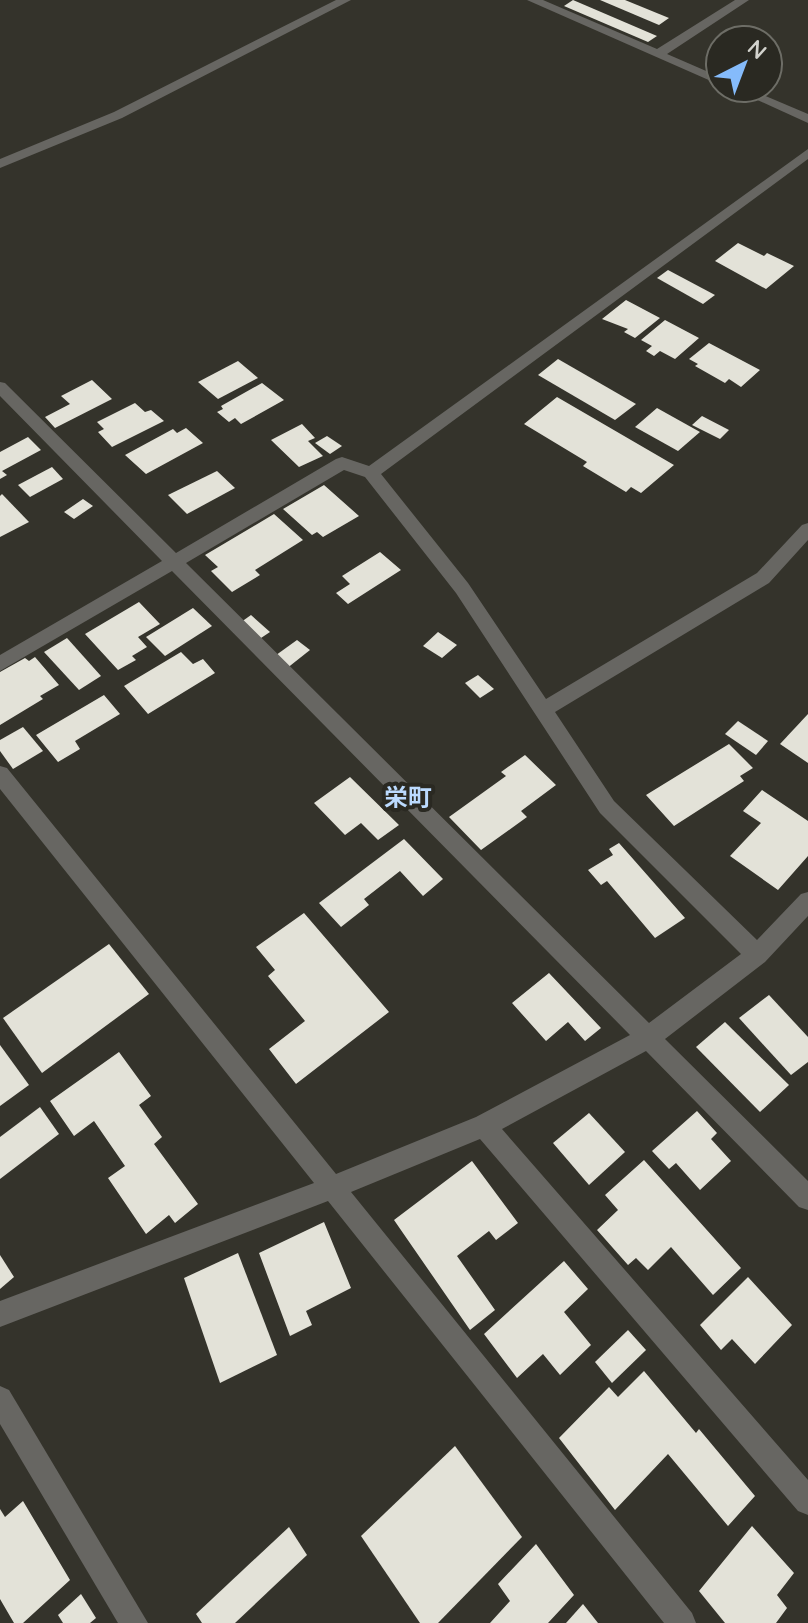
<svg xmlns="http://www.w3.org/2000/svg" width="808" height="1623" font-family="Quicksand,'Noto Sans JP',sans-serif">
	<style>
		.building { fill: #e3e2d8 }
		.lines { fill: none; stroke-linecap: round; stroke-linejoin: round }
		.minor { fill: #676662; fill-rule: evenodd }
		.tertiary { fill: #676662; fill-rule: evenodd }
		.labels { text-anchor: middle; stroke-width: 8; stroke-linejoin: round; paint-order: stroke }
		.quarter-label { font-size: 24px; font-weight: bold; fill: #bbdafe; stroke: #2a2922 }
	</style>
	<rect width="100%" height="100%" fill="#34332b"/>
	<g class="building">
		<polygon points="573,0 657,36 648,42 564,6"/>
		<polygon points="600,0 625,0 669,18 659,25"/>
		<polygon points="738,243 764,256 767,253 794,266 766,289 715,261"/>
		<polygon points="668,270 715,295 703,304 657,278"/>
		<polygon points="626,300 660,318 635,338 624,332 628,329 602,319"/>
		<polygon points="665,320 699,338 675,359 660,351 654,356 646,351 652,346 641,340"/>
		<polygon points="709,343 760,370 741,387 729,379 725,383 695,366 698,364 689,359"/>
		<polygon points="558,359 636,404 615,420 538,375"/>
		<polygon points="238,361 258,378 218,399 198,382"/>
		<polygon points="92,380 112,399 55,428 45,417 70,404 61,396"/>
		<polygon points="262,383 284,400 241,424 235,418 229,422 217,412 223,409 221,406"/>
		<polygon points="557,397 674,465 641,493 631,487 626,492 583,466 587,462 524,424"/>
		<polygon points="135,403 145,412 151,410 164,421 112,447 98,432 104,429 97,422"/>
		<polygon points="657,408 700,432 678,451 635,427"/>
		<polygon points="702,416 729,430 720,439 692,425"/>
		<polygon points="302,424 315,438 308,441 323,456 299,467 271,440"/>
		<polygon points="186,428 203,443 146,474 125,455 173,429 177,433"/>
		<polygon points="327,436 342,446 330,454 315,443"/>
		<polygon points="28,437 41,450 2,471 7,475 0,479 0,452"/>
		<polygon points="52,467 63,479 30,497 18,485"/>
		<polygon points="217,471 235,488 187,514 168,495"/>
		<polygon points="324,485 359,516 323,537 317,532 312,535 283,509"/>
		<polygon points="2,494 29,522 0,537 0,496"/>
		<polygon points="83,499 93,506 74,519 64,512"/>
		<polygon points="274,514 303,540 255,570 260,575 232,592 211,571 218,567 205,555"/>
		<polygon points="380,552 401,570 348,604 336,593 350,584 342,576"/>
		<polygon points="139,602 160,624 138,637 147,647 132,656 136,660 118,670 85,634"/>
		<polygon points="193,608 212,626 165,656 146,637"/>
		<polygon points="251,615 270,632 255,642 237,625"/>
		<polygon points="438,632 457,645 442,658 423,646"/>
		<polygon points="67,638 101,676 79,690 44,652"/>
		<polygon points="297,640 310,650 286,669 272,658"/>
		<polygon points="181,652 193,664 203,659 215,673 148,714 124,686"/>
		<polygon points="35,657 59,685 40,696 43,699 0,725 0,672 25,658 29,661"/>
		<polygon points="478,675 494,689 480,698 465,683"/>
		<polygon points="104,695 120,714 75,741 80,749 58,762 36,735"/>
		<polygon points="808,714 808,763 780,744"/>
		<polygon points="738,721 768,741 756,755 725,734"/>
		<polygon points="23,727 43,751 13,769 0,751 0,740"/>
		<polygon points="729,744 753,768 740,776 744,781 674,826 646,795"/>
		<polygon points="525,755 556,785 521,811 527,817 481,850 449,817 506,776 501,772"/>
		<polygon points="350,777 399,825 378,840 361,823 345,835 314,803"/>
		<polygon points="762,790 808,821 808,856 778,890 730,856 761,823 743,811"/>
		<polygon points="404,839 443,879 423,896 400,871 364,899 369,905 341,927 319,903"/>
		<polygon points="619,843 685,918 655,938 607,881 601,885 588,870 613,855 609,849"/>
		<polygon points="304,913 389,1012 296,1084 269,1049 305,1021 268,976 275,970 256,947"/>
		<polygon points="109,944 149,994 42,1073 3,1018"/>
		<polygon points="549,973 601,1028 585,1041 568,1022 546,1041 512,1003"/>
		<polygon points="769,995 808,1037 808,1062 791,1075 739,1018"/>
		<polygon points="725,1022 789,1085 760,1112 696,1047"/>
		<polygon points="0,1045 29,1085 0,1106"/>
		<polygon points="119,1052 151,1096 139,1105 162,1137 154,1144 198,1204 175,1223 169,1215 146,1234 108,1178 125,1166 94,1121 74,1136 50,1101"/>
		<polygon points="40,1107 59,1134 0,1179 0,1137"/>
		<polygon points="697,1111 717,1133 711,1139 731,1161 700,1190 676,1163 669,1169 652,1151"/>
		<polygon points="589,1113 625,1152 589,1185 553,1143"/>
		<polygon points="644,1160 741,1268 713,1295 671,1247 648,1270 636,1258 628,1265 597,1230 618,1210 605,1195"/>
		<polygon points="472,1161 518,1223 496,1240 489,1231 457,1256 495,1310 470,1330 394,1220"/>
		<polygon points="324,1222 351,1288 306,1311 312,1325 290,1336 259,1253"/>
		<polygon points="238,1253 277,1355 220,1383 184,1278"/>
		<polygon points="0,1255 14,1277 0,1289"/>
		<polygon points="564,1261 588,1289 564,1312 591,1345 560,1375 543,1354 517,1378 484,1334"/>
		<polygon points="748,1277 792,1325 755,1364 732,1339 721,1350 700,1325"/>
		<polygon points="628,1330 646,1350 612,1383 595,1362"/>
		<polygon points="644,1371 696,1433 699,1429 755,1496 728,1526 668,1454 615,1510 559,1438 609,1387 618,1397"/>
		<polygon points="455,1446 522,1537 438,1623 420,1623 361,1536"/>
		<polygon points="23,1501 70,1580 23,1623 14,1623 0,1599 0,1509 5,1517"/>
		<polygon points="752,1526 794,1573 777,1595 787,1608 776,1623 725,1623 699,1591"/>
		<polygon points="289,1527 307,1555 235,1623 202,1623 196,1614"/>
		<polygon points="536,1544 574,1595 548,1623 490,1623 510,1601 498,1584"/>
		<polygon points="81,1594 96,1618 90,1623 63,1623 58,1615"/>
		<polygon points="583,1604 598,1623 566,1623"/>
	</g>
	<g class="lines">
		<g class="minor">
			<polygon points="527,0 543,0 657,49 735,0 749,0 667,54 720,77 720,85"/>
			<polygon points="731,88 747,88 808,114 808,123"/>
			<path d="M808 149V159L381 474 468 583 546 699 757 573 802 525 808 523V540L769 583 555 712 614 801 757 940 801 894 808 892V916L765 962 665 1039 808 1181V1210L799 1207 646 1051 502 1129 808 1480V1515L798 1511 480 1139 351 1192 692 1613 696 1623H664L328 1201 0 1327V1301L314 1183 0 789V766L7 768 336 1174 476 1117 630 1035 172 571 0 671V655L162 561 0 396V382L5 383 176 553 336 459 342 457 369 466ZM344 470 365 477 456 593 600 813 741 954 649 1023 186 563Z"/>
			<polygon points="0,1386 9,1390 148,1623 118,1623 0,1424"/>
		</g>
		<polygon class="tertiary" points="336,0 351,0 122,118 0,168 0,159 114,112"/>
	</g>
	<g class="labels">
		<g class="quarter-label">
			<text x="408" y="806">栄町</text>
		</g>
	</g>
	<g transform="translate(744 64) rotate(42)"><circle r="38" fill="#2a2922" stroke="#6d6d66" stroke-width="2"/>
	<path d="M0-6L14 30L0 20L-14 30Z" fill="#85bbfb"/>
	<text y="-12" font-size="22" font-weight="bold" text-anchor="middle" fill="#d2d2cd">N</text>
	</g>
</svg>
